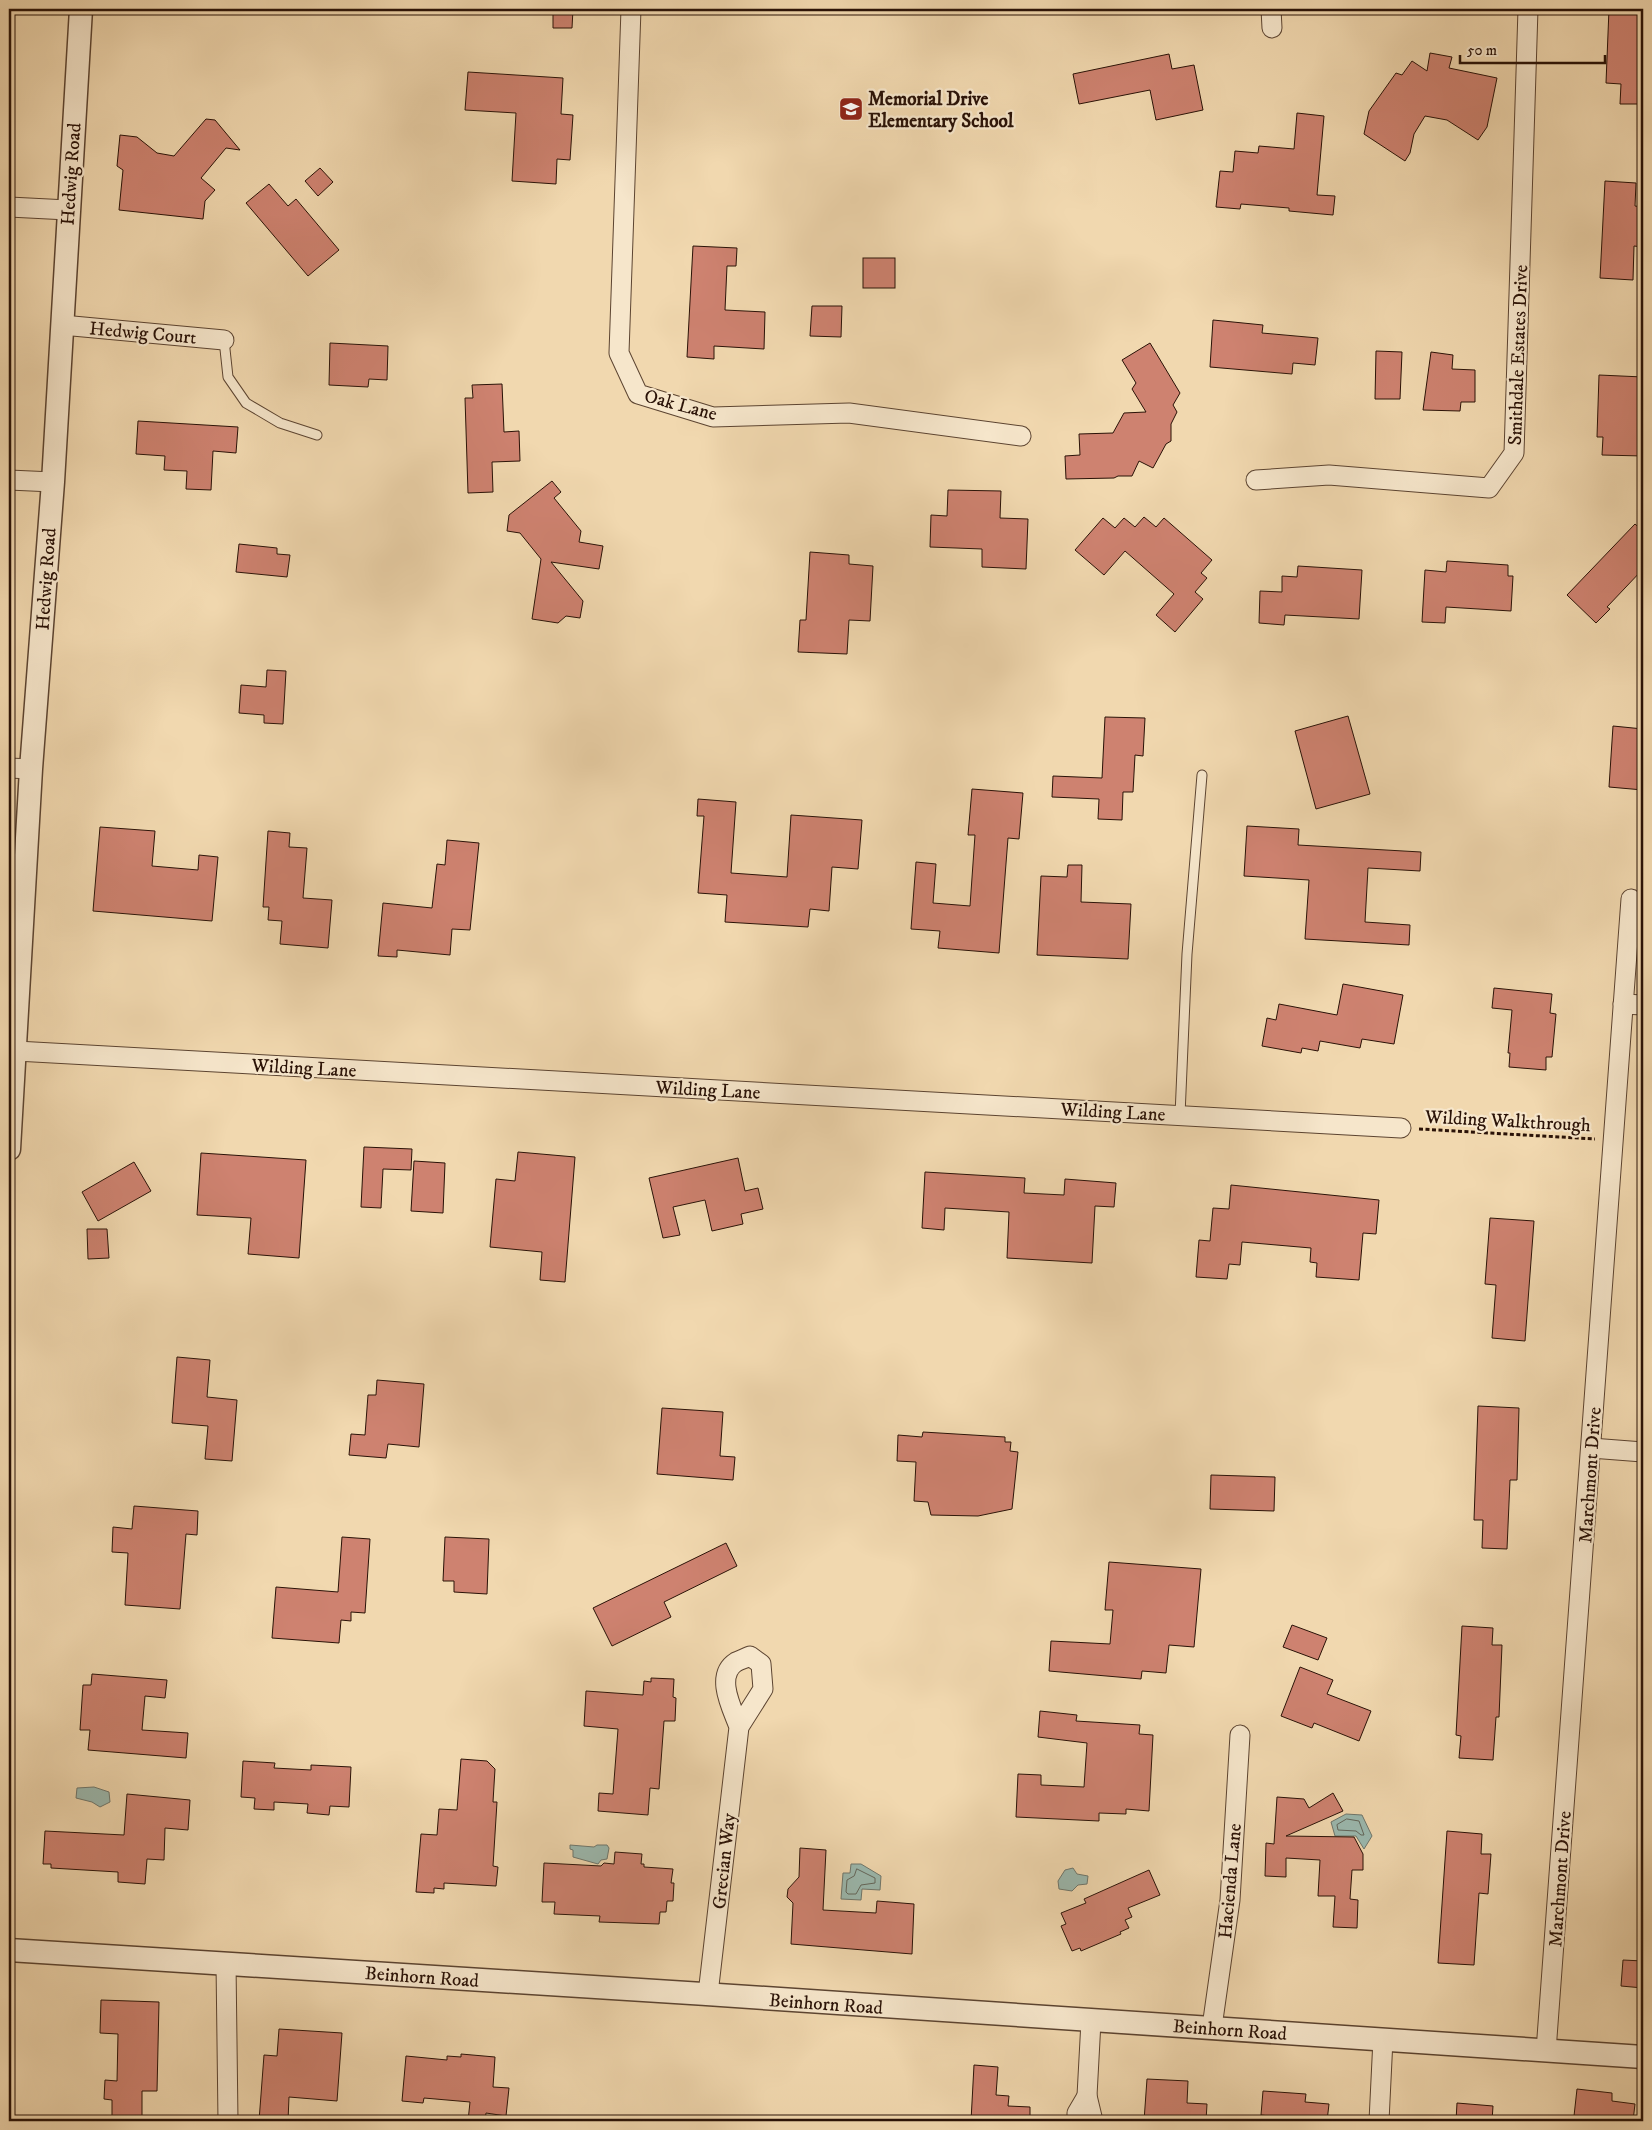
<svg xmlns="http://www.w3.org/2000/svg" width="1652" height="2130" font-family="'IM FELL DW Pica',serif">
	<style>
		.water { fill: #9bb9af; stroke: #6e766c }
		.lines { fill: none; stroke-linecap: round; stroke-linejoin: round }
		.shore { stroke: #62665b; stroke-width: 1 }
		.building { fill: #ce8270; stroke: #2a1207 }
		.service-casing { stroke: #5c4431; stroke-width: 11 }
		.minor-casing { stroke: #5c4431; stroke-width: 21 }
		.tertiary-casing { stroke: #5c4431; stroke-width: 25 }
		.path { stroke: #2a1207; stroke-width: 3; stroke-dasharray: 4 2.5; stroke-linecap: butt }
		.service { stroke: #f6e6cb; stroke-width: 9 }
		.minor { stroke: #f6e6cb; stroke-width: 19 }
		.tertiary { stroke: #f6e6cb; stroke-width: 22 }
		.labels { text-anchor: middle; stroke-width: 4.5; stroke-linejoin: round; paint-order: stroke }
		.poi-label { font-size: 19px; font-weight: bold; fill: #2a1207; stroke: #f6e6cb; text-anchor: start }
		.street-label { font-size: 19px; fill: #2a1207; stroke: #f6e6cb }
	</style>
	<rect width="100%" height="100%" fill="#f1d8af"/>
	<filter id="stains"><feTurbulence type="fractalNoise" baseFrequency=".004" numOctaves="4"/><feColorMatrix values="0 0 0 0 .2 0 0 0 0 .09 0 0 0 0 .02 0 0 0 .5 -.17"/></filter>
	<radialGradient id="worn" r=".72"><stop offset=".6" stop-color="#630" stop-opacity="0"/><stop offset="1" stop-color="#630" stop-opacity=".3"/></radialGradient>
	<g class="water">
		<polygon points="94,1787 109,1792 110,1802 100,1807 92,1802 76,1798 77,1788"/>
		<polygon points="1346,1814 1362,1815 1372,1836 1364,1849 1356,1836 1335,1836 1331,1822"/>
		<polygon points="570,1845 594,1847 597,1845 607,1845 609,1848 607,1859 601,1860 598,1864 573,1857 573,1850 570,1849"/>
		<polygon points="851,1864 861,1864 881,1876 880,1890 862,1889 861,1900 841,1899 843,1873 850,1873"/>
		<polygon points="1073,1868 1077,1874 1088,1876 1087,1884 1078,1885 1072,1891 1059,1889 1058,1881 1065,1870"/>
	</g>
	<g class="lines">
		<g class="shore">
			<polygon points="1347,1819 1359,1821 1364,1835 1361,1835 1356,1831 1338,1830 1337,1825"/>
			<polygon points="857,1869 875,1878 875,1883 861,1885 856,1894 848,1894 846,1892 847,1880 854,1876"/>
		</g>
	</g>
	<g class="building">
		<polygon points="553,9 573,9 572,28 553,28"/>
		<polygon points="1609,9 1643,9 1643,104 1620,104 1621,84 1606,83"/>
		<polygon points="1430,53 1452,57 1449,68 1497,78 1487,127 1478,140 1447,120 1425,116 1414,134 1410,153 1405,161 1364,134 1369,111 1396,73 1402,75 1412,61 1427,71"/>
		<polygon points="1169,54 1172,69 1194,65 1203,110 1156,120 1150,90 1079,104 1073,74"/>
		<polygon points="468,72 563,78 561,114 573,115 570,160 557,159 556,184 512,181 516,113 465,110"/>
		<polygon points="1297,113 1324,116 1317,195 1335,196 1333,215 1289,211 1289,208 1241,204 1240,209 1216,207 1220,171 1233,172 1235,151 1258,153 1259,146 1294,149"/>
		<polygon points="206,119 215,120 240,150 226,148 201,178 215,190 205,201 203,219 119,210 123,170 117,166 120,135 137,137 157,153 174,156"/>
		<polygon points="320,168 333,182 318,196 305,181"/>
		<polygon points="1605,181 1636,183 1635,206 1642,207 1643,247 1634,246 1633,280 1600,278"/>
		<polygon points="269,184 288,206 296,199 339,250 308,276 246,203"/>
		<polygon points="693,246 737,248 736,266 727,266 725,310 765,312 764,349 714,346 714,359 687,357"/>
		<rect x="863" y="258" width="32" height="30"/>
		<polygon points="812,306 842,306 841,337 810,336"/>
		<polygon points="1213,320 1263,325 1262,333 1318,338 1315,365 1293,363 1292,374 1210,367"/>
		<polygon points="330,343 388,346 387,380 369,379 368,387 329,385"/>
		<polygon points="1150,343 1180,393 1173,405 1177,412 1171,424 1171,441 1166,444 1153,468 1139,461 1132,476 1118,476 1114,478 1066,479 1065,456 1080,455 1079,434 1113,433 1124,413 1146,412 1132,389 1136,383 1122,360"/>
		<polygon points="1376,351 1402,352 1400,399 1375,399"/>
		<polygon points="1431,352 1453,355 1452,369 1475,370 1475,402 1461,402 1460,411 1423,410"/>
		<polygon points="1599,375 1643,377 1643,456 1602,455 1603,437 1597,437"/>
		<polygon points="502,384 504,432 519,431 520,461 492,462 493,492 468,493 465,398 473,398 472,385"/>
		<polygon points="138,421 238,427 236,453 213,451 211,490 186,489 187,471 164,470 165,456 136,454"/>
		<polygon points="552,481 561,492 554,498 581,531 579,542 603,546 599,569 551,562 583,601 580,618 566,616 558,623 532,619 541,559 520,533 507,531 509,515"/>
		<polygon points="948,490 1001,491 1000,518 1028,519 1026,569 982,567 982,549 930,547 931,515 947,516"/>
		<polygon points="1144,517 1156,527 1164,518 1212,560 1201,573 1207,578 1195,592 1203,599 1175,632 1156,615 1174,594 1125,551 1104,575 1075,550 1103,518 1115,528 1124,518 1135,527"/>
		<polygon points="1635,524 1643,531 1643,569 1607,607 1610,609 1596,623 1567,595"/>
		<polygon points="239,544 277,548 277,554 290,555 287,577 236,572"/>
		<polygon points="810,552 849,555 849,564 873,566 870,621 849,620 847,654 798,652 800,620 806,620"/>
		<polygon points="1447,561 1508,565 1508,576 1513,576 1511,611 1446,607 1445,623 1422,622 1425,570 1446,572"/>
		<polygon points="1298,566 1362,570 1359,619 1285,615 1284,625 1259,623 1260,591 1282,592 1282,576 1297,577"/>
		<polygon points="267,670 286,671 283,724 264,723 264,715 239,713 241,685 266,687"/>
		<polygon points="1348,716 1370,794 1316,809 1295,731"/>
		<polygon points="1105,717 1145,718 1143,756 1135,755 1133,792 1123,792 1122,820 1098,819 1099,799 1052,797 1053,776 1102,778"/>
		<polygon points="1613,726 1643,729 1643,790 1609,787"/>
		<polygon points="972,789 1023,793 1019,839 1008,838 999,953 938,948 940,931 911,929 916,862 936,864 933,903 970,906 975,835 968,835"/>
		<polygon points="698,799 736,802 731,873 787,877 791,815 862,820 858,869 832,867 829,911 810,909 808,927 725,922 727,895 698,893 704,816 697,816"/>
		<polygon points="1247,826 1299,829 1298,845 1421,852 1420,871 1368,868 1365,922 1410,925 1409,945 1305,939 1309,880 1244,876"/>
		<polygon points="100,827 155,831 152,866 198,870 199,855 218,857 212,921 93,911"/>
		<polygon points="268,831 290,833 289,847 307,848 303,898 332,900 328,948 280,944 282,921 268,920 269,907 263,907"/>
		<polygon points="447,840 479,843 470,930 452,929 450,955 397,950 397,957 378,956 383,903 432,908 437,864 445,865"/>
		<polygon points="1068,865 1082,865 1081,902 1131,904 1128,959 1037,955 1041,876 1067,877"/>
		<polygon points="1343,984 1403,995 1394,1044 1362,1039 1360,1048 1320,1041 1318,1051 1302,1048 1301,1053 1262,1046 1267,1018 1276,1020 1279,1004 1337,1015"/>
		<polygon points="1494,988 1552,994 1550,1013 1556,1014 1552,1057 1546,1057 1546,1070 1509,1067 1510,1053 1508,1053 1512,1010 1492,1008"/>
		<polygon points="364,1147 412,1149 411,1170 383,1169 381,1208 361,1207"/>
		<polygon points="518,1152 575,1157 565,1282 540,1280 542,1252 490,1247 496,1179 515,1181"/>
		<polygon points="201,1153 306,1160 299,1258 248,1254 251,1218 197,1215"/>
		<polygon points="738,1158 745,1191 758,1188 763,1209 741,1214 743,1224 712,1231 705,1200 673,1207 680,1235 663,1238 649,1178"/>
		<polygon points="414,1161 445,1163 443,1213 411,1211"/>
		<polygon points="134,1162 151,1191 98,1221 82,1192"/>
		<polygon points="925,1172 1025,1178 1024,1193 1064,1195 1065,1179 1116,1183 1114,1207 1095,1206 1092,1263 1007,1258 1009,1212 945,1208 944,1230 922,1228"/>
		<polygon points="1231,1185 1379,1200 1376,1234 1363,1233 1359,1280 1316,1277 1317,1263 1310,1262 1311,1248 1242,1242 1240,1265 1229,1264 1227,1279 1196,1277 1199,1240 1210,1241 1213,1208 1229,1209"/>
		<polygon points="1490,1218 1534,1221 1525,1341 1492,1338 1496,1285 1485,1284"/>
		<polygon points="87,1229 107,1229 109,1258 88,1259"/>
		<polygon points="177,1357 210,1360 207,1397 237,1400 232,1461 205,1459 208,1426 172,1423"/>
		<polygon points="377,1380 424,1384 419,1447 388,1444 386,1458 349,1455 351,1434 365,1435 368,1395 376,1395"/>
		<polygon points="1478,1406 1519,1408 1517,1480 1510,1480 1507,1549 1482,1548 1483,1520 1474,1520"/>
		<polygon points="662,1408 723,1412 720,1456 735,1457 733,1480 657,1474"/>
		<polygon points="923,1432 1005,1437 1005,1442 1011,1442 1010,1451 1018,1452 1012,1509 978,1516 931,1515 928,1502 914,1501 916,1462 897,1461 898,1435 922,1437"/>
		<polygon points="1211,1475 1275,1477 1274,1511 1210,1509"/>
		<polygon points="134,1506 198,1511 197,1535 186,1534 180,1609 125,1605 128,1553 112,1552 113,1527 132,1529"/>
		<polygon points="342,1537 370,1539 365,1613 351,1612 351,1621 341,1620 339,1643 272,1638 276,1587 338,1592"/>
		<polygon points="445,1537 489,1539 487,1594 454,1592 454,1581 443,1581"/>
		<polygon points="726,1543 737,1566 664,1602 671,1617 612,1646 593,1608"/>
		<polygon points="1109,1562 1201,1569 1194,1647 1169,1645 1166,1673 1142,1671 1141,1679 1049,1671 1051,1641 1110,1644 1113,1610 1105,1610"/>
		<polygon points="1292,1625 1327,1638 1318,1660 1283,1647"/>
		<polygon points="1462,1626 1493,1628 1492,1645 1502,1645 1499,1717 1496,1717 1493,1760 1459,1758 1461,1736 1456,1735"/>
		<polygon points="1300,1667 1333,1680 1327,1694 1371,1711 1359,1741 1314,1723 1312,1728 1281,1716"/>
		<polygon points="92,1674 167,1680 165,1698 145,1696 142,1730 188,1733 186,1758 88,1750 90,1730 80,1730 83,1685 91,1685"/>
		<polygon points="651,1678 674,1679 673,1697 676,1698 675,1721 664,1721 659,1789 650,1788 648,1815 598,1811 599,1793 613,1794 618,1729 584,1726 586,1691 643,1695 644,1681 651,1682"/>
		<polygon points="1040,1711 1077,1715 1076,1721 1140,1725 1139,1734 1153,1735 1149,1811 1126,1809 1126,1814 1099,1813 1099,1821 1016,1817 1018,1774 1041,1775 1041,1785 1084,1787 1087,1743 1038,1737"/>
		<polygon points="461,1759 487,1761 495,1769 493,1802 497,1802 493,1866 498,1867 496,1886 444,1883 444,1889 434,1888 434,1893 416,1892 421,1834 437,1835 439,1809 457,1810"/>
		<polygon points="243,1761 275,1763 274,1768 311,1770 311,1765 351,1767 349,1807 330,1806 329,1815 307,1813 308,1804 274,1802 274,1810 254,1809 255,1798 241,1797"/>
		<polygon points="1333,1793 1343,1811 1286,1836 1354,1837 1363,1854 1363,1870 1352,1870 1350,1899 1358,1900 1357,1928 1333,1927 1335,1896 1318,1896 1320,1860 1286,1858 1286,1877 1265,1876 1266,1843 1274,1844 1277,1797 1304,1799 1309,1808"/>
		<polygon points="127,1794 190,1800 188,1830 165,1828 164,1860 147,1859 145,1884 118,1882 118,1872 51,1868 51,1864 43,1864 45,1831 124,1835"/>
		<polygon points="1447,1831 1482,1834 1481,1854 1491,1854 1488,1894 1479,1893 1474,1965 1438,1963"/>
		<polygon points="800,1848 826,1850 823,1910 876,1913 877,1901 914,1904 912,1954 791,1944 793,1903 787,1897 788,1889 799,1877"/>
		<polygon points="615,1852 642,1854 641,1864 644,1864 644,1867 673,1869 671,1883 674,1883 673,1901 667,1901 666,1912 660,1912 659,1924 599,1922 600,1916 554,1914 555,1902 542,1902 544,1863 601,1866 604,1863 614,1864"/>
		<polygon points="1149,1870 1160,1895 1128,1908 1132,1917 1125,1920 1129,1928 1120,1932 1121,1934 1081,1951 1080,1948 1072,1951 1061,1926 1066,1924 1061,1913 1086,1903 1084,1899"/>
		<polygon points="1623,1960 1643,1961 1643,1988 1621,1986"/>
		<polygon points="101,2000 159,2002 157,2091 142,2091 142,2121 112,2121 112,2100 104,2099 105,2080 117,2081 118,2034 100,2033"/>
		<polygon points="279,2029 342,2033 337,2101 289,2097 288,2121 259,2121 264,2055 277,2056"/>
		<polygon points="461,2054 495,2057 493,2087 509,2088 506,2116 486,2113 485,2121 468,2121 470,2102 424,2098 423,2103 402,2101 406,2056 447,2060 447,2056 461,2057"/>
		<polygon points="974,2065 998,2067 996,2095 1009,2096 1008,2106 1030,2107 1030,2121 971,2121"/>
		<polygon points="1147,2079 1188,2081 1187,2103 1207,2104 1206,2121 1144,2121"/>
		<polygon points="1577,2089 1612,2093 1612,2101 1635,2104 1633,2121 1600,2121 1600,2119 1574,2116"/>
		<polygon points="1263,2091 1306,2094 1305,2102 1329,2104 1327,2121 1287,2121 1287,2118 1261,2115"/>
		<polygon points="1457,2103 1493,2106 1492,2121 1456,2121"/>
	</g>
	<g class="lines">
		<defs>
			<g id="service">
				<polyline points="224,340 228,377 246,403 280,423 317,435"/>
				<polyline points="1180,1115 1187,954 1202,775"/>
			</g>
			<g id="minor">
				<polyline points="631,9 619,353 638,394 713,417 849,413 1021,436"/>
				<polyline points="1271,9 1272,28"/>
				<polyline points="9,207 68,210"/>
				<polyline points="62,325 224,340"/>
				<polyline points="9,480 53,482"/>
				<polyline points="1256,480 1329,475 1489,488 1514,453 1528,9"/>
				<polyline points="9,768 31,769"/>
				<polyline points="1623,1004 1643,1005"/>
				<polyline points="16,1051 1401,1128"/>
				<polyline points="1591,1448 1643,1452"/>
				<polyline points="226,1963 228,2121"/>
				<path d="M708 1994 739 1727 763 1689 761 1664 750 1656C746 1658 740 1660 736 1662 714 1676 733 1710 739 1727"/>
				<polyline points="1091,2021 1087,2096 1093,2121"/>
				<polyline points="1212,2027 1230,1900 1240,1735"/>
				<polyline points="1546,2051 1631,899"/>
				<polyline points="1077,2121 1077,2113 1087,2096"/>
				<polyline points="1379,2121 1383,2039"/>
			</g>
			<g id="tertiary">
				<polyline points="9,1149 31,769 53,482 81,9"/>
				<path d="M9 1950C554 1983 1098 2020 1643 2057"/>
			</g>
		</defs>
		<use href="#service" class="service-casing"/>
		<use href="#minor" class="minor-casing"/>
		<use href="#tertiary" class="tertiary-casing"/>
		<polyline class="path" points="1419,1129 1595,1139"/>
		<use href="#service" class="service"/>
		<use href="#minor" class="minor"/>
		<use href="#tertiary" class="tertiary"/>
	</g>
	<defs>
		<symbol id="school-square" viewBox="-11 -11 22 22"><rect x="-9" y="-9" width="18" height="18" rx="4" fill="#8f2418" stroke="#f6e6cb"/><path d="M0-5L7-2L0 1L-7-2ZM-4 1L0 2.5L4 1V4Q0 6-4 4Z" fill="#fff"/></symbol>
	</defs>
	<g fill-rule="evenodd">
		<use href="#school-square" x="837" y="95" width="28" height="28"/>
	</g>
	<g class="labels">
		<g class="poi-label">
			<text x="868" y="105">Memorial Drive<tspan x="868" dy="22">Elementary School</tspan></text>
		</g>
		<g class="street-label">
			<text transform="translate(70 174) rotate(-86)" y="7">Hedwig Road</text>
			<text transform="translate(143 332) rotate(5)" y="7">Hedwig Court</text>
			<text transform="translate(1517 355) rotate(-88)" y="7">Smithdale Estates Drive</text>
			<text transform="translate(681 404) rotate(15)" y="7">Oak Lane</text>
			<text transform="translate(45 579) rotate(-86)" y="7">Hedwig Road</text>
			<text transform="translate(304 1067) rotate(3)" y="7">Wilding Lane</text>
			<text transform="translate(708 1089) rotate(3)" y="7">Wilding Lane</text>
			<text transform="translate(1113 1111) rotate(3)" y="7">Wilding Lane</text>
			<text transform="translate(1508 1120) rotate(3)" y="7">Wilding Walkthrough</text>
			<text transform="translate(1589 1475) rotate(-86)" y="7">Marchmont Drive</text>
			<text transform="translate(723 1861) rotate(-84)" y="7">Grecian Way</text>
			<text transform="translate(1559 1879) rotate(-86)" y="7">Marchmont Drive</text>
			<text transform="translate(1229 1881) rotate(-85)" y="7">Hacienda Lane</text>
			<text transform="translate(422 1976) rotate(4)" y="7">Beinhorn Road</text>
			<text transform="translate(826 2003) rotate(4)" y="7">Beinhorn Road</text>
			<text transform="translate(1230 2029) rotate(4)" y="7">Beinhorn Road</text>
		</g>
	</g>
	<rect width="1652" height="2130" fill="none" stroke="#f1d8af" stroke-width="30"/>
	<rect x="10" y="10" width="1632" height="2110" fill="none" stroke="#2a1207" stroke-width="2.5"/>
	<rect x="15" y="15" width="1622" height="2100" fill="none" stroke="#2a1207"/>
	<path d="M1460 55v8h145v-8" fill="none" stroke="#2a1207" stroke-width="2.5"/>
	<text x="1467" y="55" font-size="15" fill="#2a1207" stroke="#f6e6cb" stroke-width="4" paint-order="stroke">50 m</text>
	<rect width="100%" height="100%" filter="url(#stains)"/>
	<rect width="100%" height="100%" fill="url(#worn)"/>
</svg>
